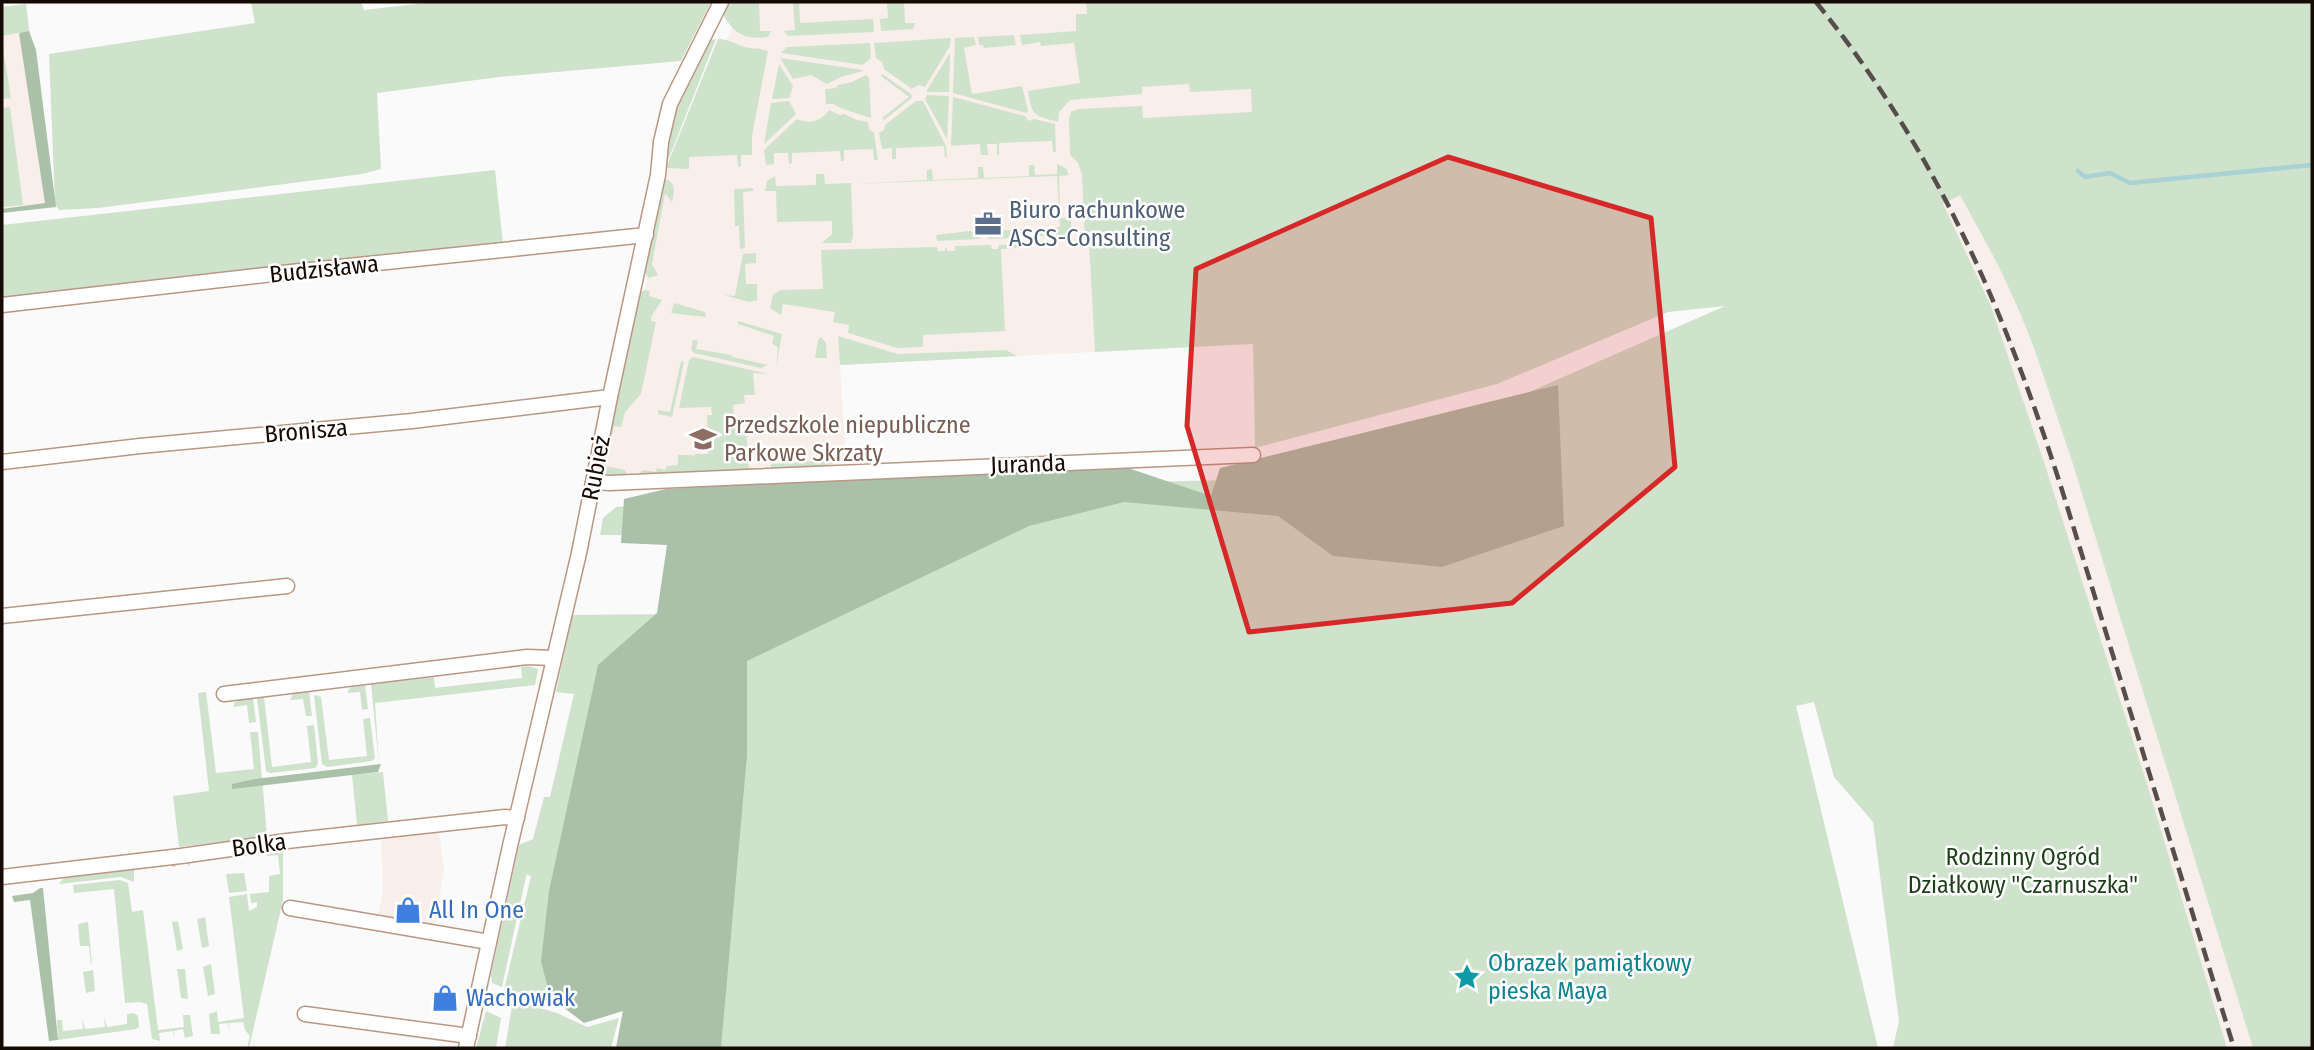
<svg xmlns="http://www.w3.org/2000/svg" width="2314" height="1050" font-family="'Fira Sans Condensed',sans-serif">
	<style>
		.built { fill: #f8efea }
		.green { fill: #cfe2cc }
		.forest { fill: #abc0a8 }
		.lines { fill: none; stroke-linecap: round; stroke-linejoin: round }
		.stream { stroke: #aad1d4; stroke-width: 4.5 }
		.minor-casing { stroke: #b99784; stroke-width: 17 }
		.minor { stroke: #fff; stroke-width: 14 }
		.rail { stroke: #564e4a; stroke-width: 4.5; stroke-dasharray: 14 7; stroke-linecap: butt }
		.marked { fill: #d62828; fill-opacity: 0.2; stroke: #d62828; stroke-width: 5; stroke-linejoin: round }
		.labels { text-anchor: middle; stroke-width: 5; stroke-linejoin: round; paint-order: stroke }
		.service-label { font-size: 24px; fill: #4e5e75; stroke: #fff; text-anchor: start }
		.street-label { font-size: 24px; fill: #150a04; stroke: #fff }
		.education-label { font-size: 24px; fill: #785e54; stroke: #fff; text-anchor: start }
		.park-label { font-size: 24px; fill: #1f3f1b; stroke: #fff }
		.shop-label { font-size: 24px; fill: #366cbe; stroke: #fff; text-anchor: start }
		.culture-label { font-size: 24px; fill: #0d838f; stroke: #fff; text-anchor: start }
	</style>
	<rect width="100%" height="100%" fill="#fafafa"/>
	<g class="built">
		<polygon points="746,2 1096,2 1307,30 1311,115 1083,124 1095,352 840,365 846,463 645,474 640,472 624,475 603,471 642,294 647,283 647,272 668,168 674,167 717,57"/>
		<polygon points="26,4 56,207 2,213 2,7"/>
		<polygon points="1960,194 1972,213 2014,297 2044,377 2071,458 2253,1048 2227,1048 2148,787 2045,465 1991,306 1942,204"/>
		<polygon points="439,831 444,869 435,926 378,916 383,892 381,836"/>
	</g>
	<g class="green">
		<polygon points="251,2 361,2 364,10 434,2 711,2 681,61 499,77 377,93 381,169 362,174 98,208 59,210 55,204 49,54 255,23"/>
		<path d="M726 2H759L760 31H771L768 37C743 40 733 33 721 11Z"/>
		<polygon points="793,2 799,2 800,23 873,19 874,32 788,36 784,31 795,30"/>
		<polygon points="887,2 904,2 905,23 915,23 913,29 881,31 880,19 888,18"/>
		<path d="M1086 2H2312V1048H2253L2071 458C2052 403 2036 347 2012 295 1997 260 1977 227 1960 195L1943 204 1991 306 2045 465 2148 787 2227 1048H1893L1899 1021 1873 822 1834 777 1814 702 1796 706 1878 1048H616L623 1010 504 990 531 876 527 875V872L502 987 492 983 491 974 519 845 533 839 544 797H550L574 694 556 692 572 615 657 614 643 625 751 536 600 535 603 518 616 507 1099 483 1321 478 1504 403 1725 306 1668 312 1497 384 1255 448 1253 344 1095 352 1089 242 1085 241 1082 174 1078 163 1070 155 1069 118 1071 112 1078 109 1142 106 1143 118 1252 112 1251 89 1190 92 1189 84 1142 87V94L1070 100 1059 112 1058 122C1034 115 1032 117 1028 91L1080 83 1074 43 1041 46 1040 42 1022 45 1020 35 1076 31V14H1087Z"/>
		<polygon points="26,4 29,31 2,36 2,7"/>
		<polygon points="1014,35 1016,45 984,48 983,45 979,45 978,37"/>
		<polygon points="974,37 976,45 964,48 972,94 1022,86 1028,111 1026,113 953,93 955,38"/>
		<polygon points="951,38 950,46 925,87 918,85 912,89 884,69 882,62 876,58 874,43"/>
		<polygon points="716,39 669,158 665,166 669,132 676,107 706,41"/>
		<path d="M718 39C730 39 738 46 749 48 756 49 761 48 768 51L752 136V155H741V166L738 167 737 155 689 157V169L666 168Z"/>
		<polygon points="2,42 11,98 2,99"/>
		<polygon points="870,43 871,58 863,65 781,53 787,47"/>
		<polygon points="950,53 949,92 927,92 927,90"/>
		<polygon points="780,58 863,70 863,71 841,77 827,84 811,75 793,79"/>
		<polygon points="779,64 793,86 789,98 772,99"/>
		<polygon points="882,74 911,94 912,98 884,120 882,118 909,97 881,76"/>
		<path d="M866 75 869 78 871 118C862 115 840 109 834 104H826L825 89 836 88 838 85 852 82Z"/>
		<polygon points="927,95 949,96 947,139 925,99"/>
		<polygon points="953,97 1025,116 1029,121 1034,119 1055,124 1056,152 1053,152 1052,141 999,143 999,155 997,155 997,144 987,144 988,155 981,155 980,144 951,146"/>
		<polygon points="789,101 796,114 764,144 771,103"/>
		<polygon points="916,101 923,101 946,146 947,157 945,157 944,146 896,148 896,159 892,159 892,148 882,149 879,133 884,130 885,125"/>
		<polygon points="10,107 23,205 2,207 2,108"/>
		<path d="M829 110 840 115 844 114 857 120 868 122 869 129 874 133 878 160H874L873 149 844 150V161H841L840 151 792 153V163L789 164 788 153H774V164L766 165 764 150 797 119C810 125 821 121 829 110Z"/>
		<polygon points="1057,164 1066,168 1069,175 1059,176 1060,218 1071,218 1071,235 1038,236 1038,230 1060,227 1057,176 853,184 927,180 927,170 932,169 933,180 978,178 978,167 983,167 984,178 1029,176 1029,165 1034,165 1035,175 1057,174"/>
		<polygon points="495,170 503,244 2,299 2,225"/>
		<polygon points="816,174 824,174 825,184 851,183 853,236 851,243 822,243 832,234 832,221 777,222 776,191 765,191 767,181 775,176 776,186 816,185"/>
		<path d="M665 179C677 183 674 192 672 202L665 193 652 264 658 275 648 278 643 268 660 181Z"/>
		<polygon points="753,188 753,191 743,192 745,248 740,249 739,226 735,226 734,189"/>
		<polygon points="1021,229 1030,230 1030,237 988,239 987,232"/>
		<polygon points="970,231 979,233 980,239 937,241 936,235"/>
		<polygon points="1018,244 1018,248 1001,249 1005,331 923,335 923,347 897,348 848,333 849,325 833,322 835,312 783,304 781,315 770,308 773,295 780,290 823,289 821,250 937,247 938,251 945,251 945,247 948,251 955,251 955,246 991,245 992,249 998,249 999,245"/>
		<polygon points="756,253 756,263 745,264 746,284 757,284 757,300 749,302 724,295 735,296 743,254"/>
		<polygon points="645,290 650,291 649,296 662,300 651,317 651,321 656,322 641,394 625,412 621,427 614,426 605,466 625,470 628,477 604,478 598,472 638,293"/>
		<polygon points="674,303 705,312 706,317 671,313"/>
		<polygon points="738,321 782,334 776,367 778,348 772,343 774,336 738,324"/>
		<polygon points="838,336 898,354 1006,350 1017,356 840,365"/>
		<polygon points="821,337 826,343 827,358 815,358 818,340"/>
		<polygon points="693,340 698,341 696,349 732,355 732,357 768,365 761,368 694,353 691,349"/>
		<polygon points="693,357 769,374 753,373 755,395 744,395 745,403 733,405 735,429 746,429 749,468 759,468 759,471 640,477 639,474 643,470 656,472 657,468 665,470 667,466 678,465 678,455 693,455 693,458 695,454 708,454 707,415 712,415 711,407 679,408 689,360"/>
		<polygon points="681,361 684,362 672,417 658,414 658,410 670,412"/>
		<polygon points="833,460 833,464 826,465 826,468 771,471 771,464"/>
		<polygon points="527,666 538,669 535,685 375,703 379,764 371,684 434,677 435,688 443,687 522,678 521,667"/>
		<polygon points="365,685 368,709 362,710 360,692 348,693 348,690 353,686"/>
		<polygon points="309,691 312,716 306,716 303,699 290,700 293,694"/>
		<polygon points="206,692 216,773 254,769 250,732 258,732 267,836 179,847 173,796 209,791 198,693"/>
		<polygon points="314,695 321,697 329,760 367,756 363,719 370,718 375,758 372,761 327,767 322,764"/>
		<polygon points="264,697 272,767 311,762 307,726 314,725 318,764 315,768 270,773 266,771 257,698"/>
		<polygon points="253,698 256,722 249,723 247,705 234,707 234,703 238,700"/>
		<polygon points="383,772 388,821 357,825 352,775"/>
		<polygon points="283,848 283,900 249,1048 247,1048 250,1036 245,1030 243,1022 229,1023 230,1032 228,1023 219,1024 220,1034 211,1034 209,1014 217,1011 218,1022 244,1018 229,897 247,894 249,911 257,907 257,902 251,903 250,894 269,892 269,876 280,874 278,855 267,856 266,852 229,856 228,861 227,856 190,861 190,865 187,866 190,859"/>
		<polygon points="174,863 176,867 172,867 172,864 134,868 134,882 121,877 59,884 67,874"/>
		<polygon points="244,873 247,891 229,893 226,874"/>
		<polygon points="120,880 128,883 132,912 143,910 158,1030 184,1027 183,1015 190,1015 193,1036 185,1038 183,1029 174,1031 175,1039 173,1031 159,1033 160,1041 152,1039 147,1004 140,1002 125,1003 114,889 74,893 73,885"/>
		<polygon points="205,917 209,946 202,948 197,919"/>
		<polygon points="178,921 183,949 177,951 172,922"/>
		<polygon points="88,922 92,964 91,964 89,946 80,946 78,924"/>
		<polygon points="211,964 215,994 208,996 203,967"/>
		<polygon points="177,969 185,969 188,999 181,998"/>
		<polygon points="93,970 95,991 86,993 83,972"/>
		<polygon points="513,1000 557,1013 587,1027 619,1018 611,1048 505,1048"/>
		<polygon points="486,1011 501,1018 496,1048 476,1048"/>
		<polygon points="134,1013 138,1016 139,1027 136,1029 58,1040 57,1020 62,1020 63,1031 83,1029 82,1018 85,1029 105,1027 104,1016 107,1027 127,1024 127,1014"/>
	</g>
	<g class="forest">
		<polygon points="29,31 36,50 56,207 2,213 2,209 45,203 19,33"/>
		<polygon points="1558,385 1564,526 1442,567 1333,556 1278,516 1124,502 1029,526 747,661 747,755 721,1048 616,1048 623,1011 584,1023 550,997 541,961 549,891 598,665 657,613 667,545 621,543 624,499 666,489 1101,466 1131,469 1211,496 1220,468"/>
		<polygon points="381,764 378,772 232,789 232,784 255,779"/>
		<polygon points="40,888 43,888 58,1040 49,1041 30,900 14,902 12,896 33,893"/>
	</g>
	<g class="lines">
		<polyline class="stream" points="2078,171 2085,177 2110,173 2130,183 2312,165"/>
		<defs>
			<g id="minor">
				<polyline points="2,305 291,272 646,235"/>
				<polyline points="2,462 140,446 412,421 610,397"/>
				<polyline points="593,482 610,483 1253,455"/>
				<polyline points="2,616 287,586"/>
				<polyline points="224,694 527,657 554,658"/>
				<polyline points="2,877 181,856 287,841 505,817 517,818"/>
				<polyline points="290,908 489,942"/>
				<polyline points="305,1014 469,1036"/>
				<polyline points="466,1048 510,846 579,553 610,397 658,175 661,142 670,104 721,2"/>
			</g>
		</defs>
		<use href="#minor" class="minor-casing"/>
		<use href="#minor" class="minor"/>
		<path class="rail" d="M1816 2C1937 152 2004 308 2062 490L2234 1048"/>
	</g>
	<path class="marked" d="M1448 157 1651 218 1675 467 1512 603 1249 632 1187 426 1196 269Z"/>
	<defs>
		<symbol id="office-bare" viewBox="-9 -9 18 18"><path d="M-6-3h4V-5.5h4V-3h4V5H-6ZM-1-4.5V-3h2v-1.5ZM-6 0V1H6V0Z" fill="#5c6f8a" stroke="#fff" stroke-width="2.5" paint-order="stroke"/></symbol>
		<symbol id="school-bare" viewBox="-9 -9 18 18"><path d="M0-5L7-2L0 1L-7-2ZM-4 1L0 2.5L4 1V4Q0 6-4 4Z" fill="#8d6e63" stroke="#fff" stroke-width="2.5" paint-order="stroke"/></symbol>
		<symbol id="shop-bare" viewBox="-9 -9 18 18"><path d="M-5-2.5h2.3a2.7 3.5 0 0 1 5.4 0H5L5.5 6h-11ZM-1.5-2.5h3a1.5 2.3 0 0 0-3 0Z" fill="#3f7fe0" stroke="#fff" stroke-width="2.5" paint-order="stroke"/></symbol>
		<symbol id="sight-bare" viewBox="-9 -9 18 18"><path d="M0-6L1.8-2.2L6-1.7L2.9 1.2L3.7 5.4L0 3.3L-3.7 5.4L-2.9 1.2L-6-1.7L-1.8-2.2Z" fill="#0f9aa8" stroke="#fff" stroke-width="2.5" paint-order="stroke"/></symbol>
	</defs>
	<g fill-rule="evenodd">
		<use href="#office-bare" x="969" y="205" width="38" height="38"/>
		<use href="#school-bare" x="684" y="420" width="38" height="38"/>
		<use href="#shop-bare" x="389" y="891" width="38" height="38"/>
		<use href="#sight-bare" x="1448" y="958" width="38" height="38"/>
		<use href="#shop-bare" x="426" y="979" width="38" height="38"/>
	</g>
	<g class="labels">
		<g class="service-label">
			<text x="1009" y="218">Biuro rachunkowe<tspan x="1009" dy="28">ASCS-Consulting</tspan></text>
		</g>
		<g class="street-label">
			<text transform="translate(324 269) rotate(-6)" y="8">Budzisława</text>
			<text transform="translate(306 431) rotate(-5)" y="8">Bronisza</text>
			<text transform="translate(1028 464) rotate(-2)" y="8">Juranda</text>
			<text transform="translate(596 468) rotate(-79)" y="8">Rubież</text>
			<text transform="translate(259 845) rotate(-8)" y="8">Bolka</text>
		</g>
		<g class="education-label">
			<text x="724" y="433">Przedszkole niepubliczne<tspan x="724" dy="28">Parkowe Skrzaty</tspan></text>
		</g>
		<g class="park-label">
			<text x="2023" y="865">Rodzinny Ogród<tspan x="2023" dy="28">Działkowy "Czarnuszka"</tspan></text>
		</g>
		<g class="shop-label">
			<text x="429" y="918">All In One</text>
			<text x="466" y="1006">Wachowiak</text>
		</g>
		<g class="culture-label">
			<text x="1488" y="971">Obrazek pamiątkowy<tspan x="1488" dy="28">pieska Maya</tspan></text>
		</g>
	</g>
	<rect width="2314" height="1050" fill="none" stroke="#150a04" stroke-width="7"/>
</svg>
